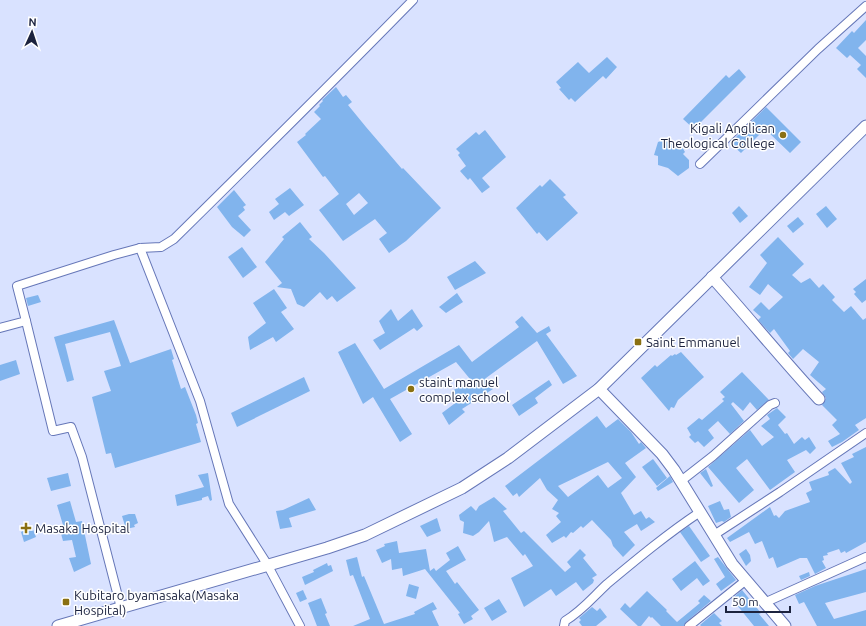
<svg xmlns="http://www.w3.org/2000/svg" width="866" height="626" font-family="Ubuntu,sans-serif">
	<style>
		.building { fill: #81b4ed; fill-rule: evenodd }
		.lines { fill: none; stroke-linecap: round; stroke-linejoin: round }
		.street-casing { stroke: #6677b8; stroke-width: 10 }
		.secondary-casing { stroke: #6677b8; stroke-width: 13 }
		.street { stroke: #fff; stroke-width: 8 }
		.secondary { stroke: #fff; stroke-width: 11 }
		.poi-dot { fill: #8a7012; stroke: #fff; stroke-width: 1.5 }
		.labels { text-anchor: middle; stroke-width: 3; stroke-linejoin: round; paint-order: stroke }
		.poi-label { font-size: 13px; fill: #1c233e; stroke: #fff; text-anchor: start }
	</style>
	<rect width="100%" height="100%" fill="#d9e2ff"/>
	<g class="building">
		<polygon points="866,20 866,40 858,48 866,56 866,78 857,69 861,65 850,55 847,58 836,48 852,31 854,33"/>
		<polygon points="607,57 617,67 606,79 603,76 575,102 571,98 569,100 559,89 561,88 556,82 578,62 589,73"/>
		<polygon points="739,69 746,77 694,129 683,119 726,75 729,78"/>
		<path d="M336 87 343 97 346 95 352 102 348 105 366 127 402 169 403 168 441 208 406 241 389 253 379 239 387 233 375 219 343 241 319 210 339 194 325 176 323 177 297 142 306 135 305 134 321 119 314 112 320 106 319 105 323 101 322 100ZM359 193 368 203 354 215 346 204Z"/>
		<polygon points="766,107 801,142 790,153 765,129 741,153 730,143"/>
		<polygon points="485,130 506,157 482,178 490,187 482,193 470,178 468,180 460,171 466,166 458,155 460,153 456,149 476,132 479,135"/>
		<polygon points="667,139 672,142 679,142 685,152 683,154 689,160 689,168 678,176 668,168 658,165 658,156 654,155 658,142"/>
		<polygon points="550,179 566,195 563,197 578,213 547,241 539,232 537,234 516,208 540,185 542,187"/>
		<polygon points="290,188 304,205 289,216 285,212 274,220 269,212 279,204 275,199"/>
		<polygon points="234,190 246,205 243,207 245,210 238,216 251,230 244,237 232,227 217,207"/>
		<polygon points="739,206 748,216 740,223 732,213"/>
		<polygon points="826,206 837,219 827,228 816,214"/>
		<polygon points="798,217 804,224 793,233 787,226"/>
		<polygon points="300,222 312,237 309,239 324,253 356,288 337,302 332,296 327,300 320,292 304,307 297,304 291,289 277,287 282,283 265,262 284,239 282,237"/>
		<polygon points="778,237 804,264 792,275 801,283 810,278 819,288 823,284 835,297 832,300 844,312 851,306 863,320 866,318 866,418 855,425 859,430 842,442 832,447 828,441 840,434 832,425 837,420 822,405 826,398 822,392 826,389 810,375 819,362 803,349 793,359 788,353 790,351 774,329 770,333 758,320 761,317 753,310 761,302 769,310 783,297 768,284 760,295 749,287 767,263 760,255"/>
		<polygon points="242,247 257,267 243,278 228,257"/>
		<polygon points="475,261 486,273 455,290 447,277"/>
		<polygon points="866,279 866,300 862,303 854,294 856,292 853,289"/>
		<polygon points="274,289 287,308 281,312 294,329 276,342 273,337 250,350 248,337 266,323 253,303"/>
		<polygon points="457,293 463,302 446,313 439,307"/>
		<polygon points="38,295 41,302 28,306 26,298"/>
		<polygon points="391,309 398,321 412,309 423,326 417,331 414,328 380,350 373,340 385,333 379,321"/>
		<polygon points="522,316 537,333 549,326 551,331 546,334 577,376 563,384 537,341 486,378 493,389 462,409 465,412 449,425 442,413 458,401 451,392 470,379 456,362 390,399 412,434 400,442 373,397 363,404 338,352 355,343 384,389 459,345 472,362 519,327 515,322"/>
		<polygon points="114,320 130,363 171,349 174,359 172,360 181,389 185,387 196,415 198,423 196,424 201,442 115,468 111,453 106,454 92,397 111,391 104,371 121,366 110,332 65,344 74,380 67,382 54,337"/>
		<polygon points="681,352 704,377 678,400 674,408 671,407 669,411 641,378 655,365 657,367 671,355 672,356 675,354 676,355"/>
		<polygon points="16,360 20,374 0,381 0,365"/>
		<polygon points="742,372 769,400 757,410 750,402 743,411 733,402 731,404 744,421 730,434 718,421 708,430 714,438 704,447 698,441 695,443 689,437 691,435 687,428 699,418 702,420 724,401 722,399 725,397 720,392"/>
		<polygon points="304,377 310,391 237,427 231,413"/>
		<polygon points="549,380 552,385 535,398 538,403 519,416 512,405"/>
		<polygon points="777,408 786,417 778,425 785,434 787,433 794,444 802,437 805,440 809,437 816,448 810,454 806,450 787,460 795,472 770,490 747,459 736,468 754,490 739,503 708,467 750,430 762,446 774,437 761,426 770,419 767,415"/>
		<path d="M597 416 606 428 618 419 631 432 639 444 641 442 646 448 625 463 636 477 621 493 634 515 641 511 646 519 649 517 655 522 641 531 637 524 624 532 635 545 623 557 613 546 611 540 592 520 583 528 581 526 573 533 571 532 566 538 564 536 552 543 546 535 561 522 556 516 559 513 552 509 558 500 547 490 540 478 519 497 517 493 513 496 505 486ZM608 462 622 478 608 488 598 475 568 497 558 486Z"/>
		<polygon points="866,447 866,542 846,553 845,551 841,553 839,549 827,553 828,555 823,556 824,560 822,561 826,568 815,574 807,558 800,558 777,568 773,557 769,559 762,541 755,544 749,532 730,542 727,538 770,507 774,516 776,515 779,518 785,511 810,502 806,493 812,490 809,482 829,475 828,472 835,468 850,484 852,482 841,463 854,457 852,454"/>
		<polygon points="653,459 667,478 657,486 642,467"/>
		<polygon points="706,469 713,486 711,487 700,473"/>
		<polygon points="68,473 71,486 51,491 47,478"/>
		<polygon points="208,473 212,500 210,501 208,496 202,498 202,500 177,506 175,495 204,487 198,475"/>
		<polygon points="670,476 673,482 658,491 656,488"/>
		<polygon points="494,497 507,509 503,511 521,533 524,531 565,572 571,567 567,562 580,549 586,555 583,558 597,575 592,578 594,580 593,583 583,591 576,582 556,596 551,589 524,607 511,578 533,566 525,554 523,556 507,537 494,542 489,521 479,532 473,536 463,533 464,522 460,520 459,515 471,506 476,511 479,506"/>
		<polygon points="309,498 316,510 289,518 292,527 280,529 276,511 283,510"/>
		<polygon points="70,501 76,522 82,521 91,564 74,572 69,558 76,557 72,540 63,541 59,526 63,525 57,505"/>
		<polygon points="720,501 724,510 729,509 731,517 724,522 722,521 716,523 708,506"/>
		<polygon points="129,514 135,514 138,523 134,525 135,527 126,529 122,516"/>
		<polygon points="437,518 441,531 427,537 420,526"/>
		<polygon points="689,526 710,556 701,562 680,532"/>
		<polygon points="32,527 36,537 24,542 21,532"/>
		<polygon points="397,541 399,553 426,549 430,571 434,568 436,571 450,560 446,553 458,546 466,560 446,571 455,584 457,582 479,610 471,616 473,619 464,624 458,614 460,613 425,569 403,576 402,568 392,570 391,559 382,563 376,550 385,546 384,544"/>
		<polygon points="746,549 750,555 751,561 746,566 739,554"/>
		<polygon points="357,557 362,577 364,576 384,624 415,614 414,612 433,602 437,609 432,611 439,626 353,626 370,619 353,575 350,576 346,560"/>
		<polygon points="718,557 736,580 721,591 716,584 725,577 714,559"/>
		<polygon points="695,561 710,581 703,586 697,578 681,591 672,579"/>
		<polygon points="327,563 328,566 331,565 333,571 305,585 302,577 314,572 313,570"/>
		<polygon points="866,569 866,592 825,603 834,619 866,610 866,626 817,626 804,602 799,604 795,595 815,586"/>
		<polygon points="809,572 810,576 801,580 799,576"/>
		<polygon points="409,584 419,587 416,599 406,596"/>
		<polygon points="303,590 307,599 300,602 296,593"/>
		<polygon points="742,590 761,613 759,614 769,626 754,626 732,599"/>
		<polygon points="647,591 667,610 666,611 677,622 700,603 698,601 704,595 711,601 686,622 684,626 661,626 652,617 651,618 649,616 641,626 638,626 620,609 625,603 630,608"/>
		<polygon points="321,598 327,613 325,614 330,626 317,626 308,603"/>
		<polygon points="499,599 507,612 492,621 484,608"/>
		<polygon points="592,607 597,611 600,608 607,617 596,626 582,626 579,622 581,620 579,618"/>
		<polygon points="714,613 722,621 719,623 722,626 701,626 700,625"/>
	</g>
	<g class="lines">
		<defs>
			<g id="street">
				<polyline points="700,164 818,49 866,6"/>
				<polyline points="140,248 200,401 229,504 267,564 300,626"/>
				<polyline points="26,321 53,431 71,427 82,457 121,608"/>
				<path d="M0 328 26 321 17 286 114 255 140 248 161 247 174 239C254 160 334 81 413 0"/>
				<polyline points="681,481 713,456 770,405 775,403"/>
				<polyline points="714,535 780,492 866,433"/>
				<polyline points="764,603 866,557"/>
				<path d="M564 626 565 621C582 611 593 597 607 584 637 559 667 534 700 512"/>
				<polyline points="689,626 745,581"/>
			</g>
			<g id="secondary">
				<path d="M712 277C748 317 782 359 819 399"/>
				<polyline points="599,389 662,454 674,470 732,564 785,626"/>
				<polyline points="58,626 327,548 365,535 462,488 508,458 599,389 866,126"/>
			</g>
		</defs>
		<use href="#street" class="street-casing"/>
		<use href="#secondary" class="secondary-casing"/>
		<use href="#street" class="street"/>
		<use href="#secondary" class="secondary"/>
	</g>
	<g class="poi-dot">
		<circle cx="783" cy="135" r="4"/>
		<rect x="634" y="338" width="8" height="8" rx="2"/>
		<circle cx="411" cy="389" r="4"/>
		<path d="M24 522h4v4h4v4h-4v4h-4v-4h-4v-4h4z"/>
		<rect x="62" y="598" width="8" height="8" rx="2"/>
	</g>
	<g class="labels">
		<g class="poi-label">
			<text x="775" y="133" text-anchor="end">Kigali Anglican<tspan x="775" dy="15">Theological College</tspan></text>
			<text x="646" y="347">Saint Emmanuel</text>
			<text x="419" y="387">staint manuel<tspan x="419" dy="15">complex school</tspan></text>
			<text x="35" y="533">Masaka Hospital</text>
			<text x="74" y="600">Kubitaro byamasaka(Masaka<tspan x="74" dy="15">Hospital)</tspan></text>
		</g>
	</g>
	<g transform="translate(32 32) rotate(3)" stroke="#ffffff" stroke-width="3" paint-order="stroke">
	<path d="M0-3L7 15L0 10L-7 15Z" fill="#1c233e"/>
	<text y="-6" font-size="11" font-weight="bold" text-anchor="middle" fill="#1c233e">N</text>
	</g>
	<path d="M726 606v6h64v-6" fill="none" stroke="#1c233e" stroke-width="2"/>
	<text x="732" y="606" font-size="12" fill="#1c233e" stroke="#ffffff" stroke-width="3" paint-order="stroke">50 m</text>
</svg>
